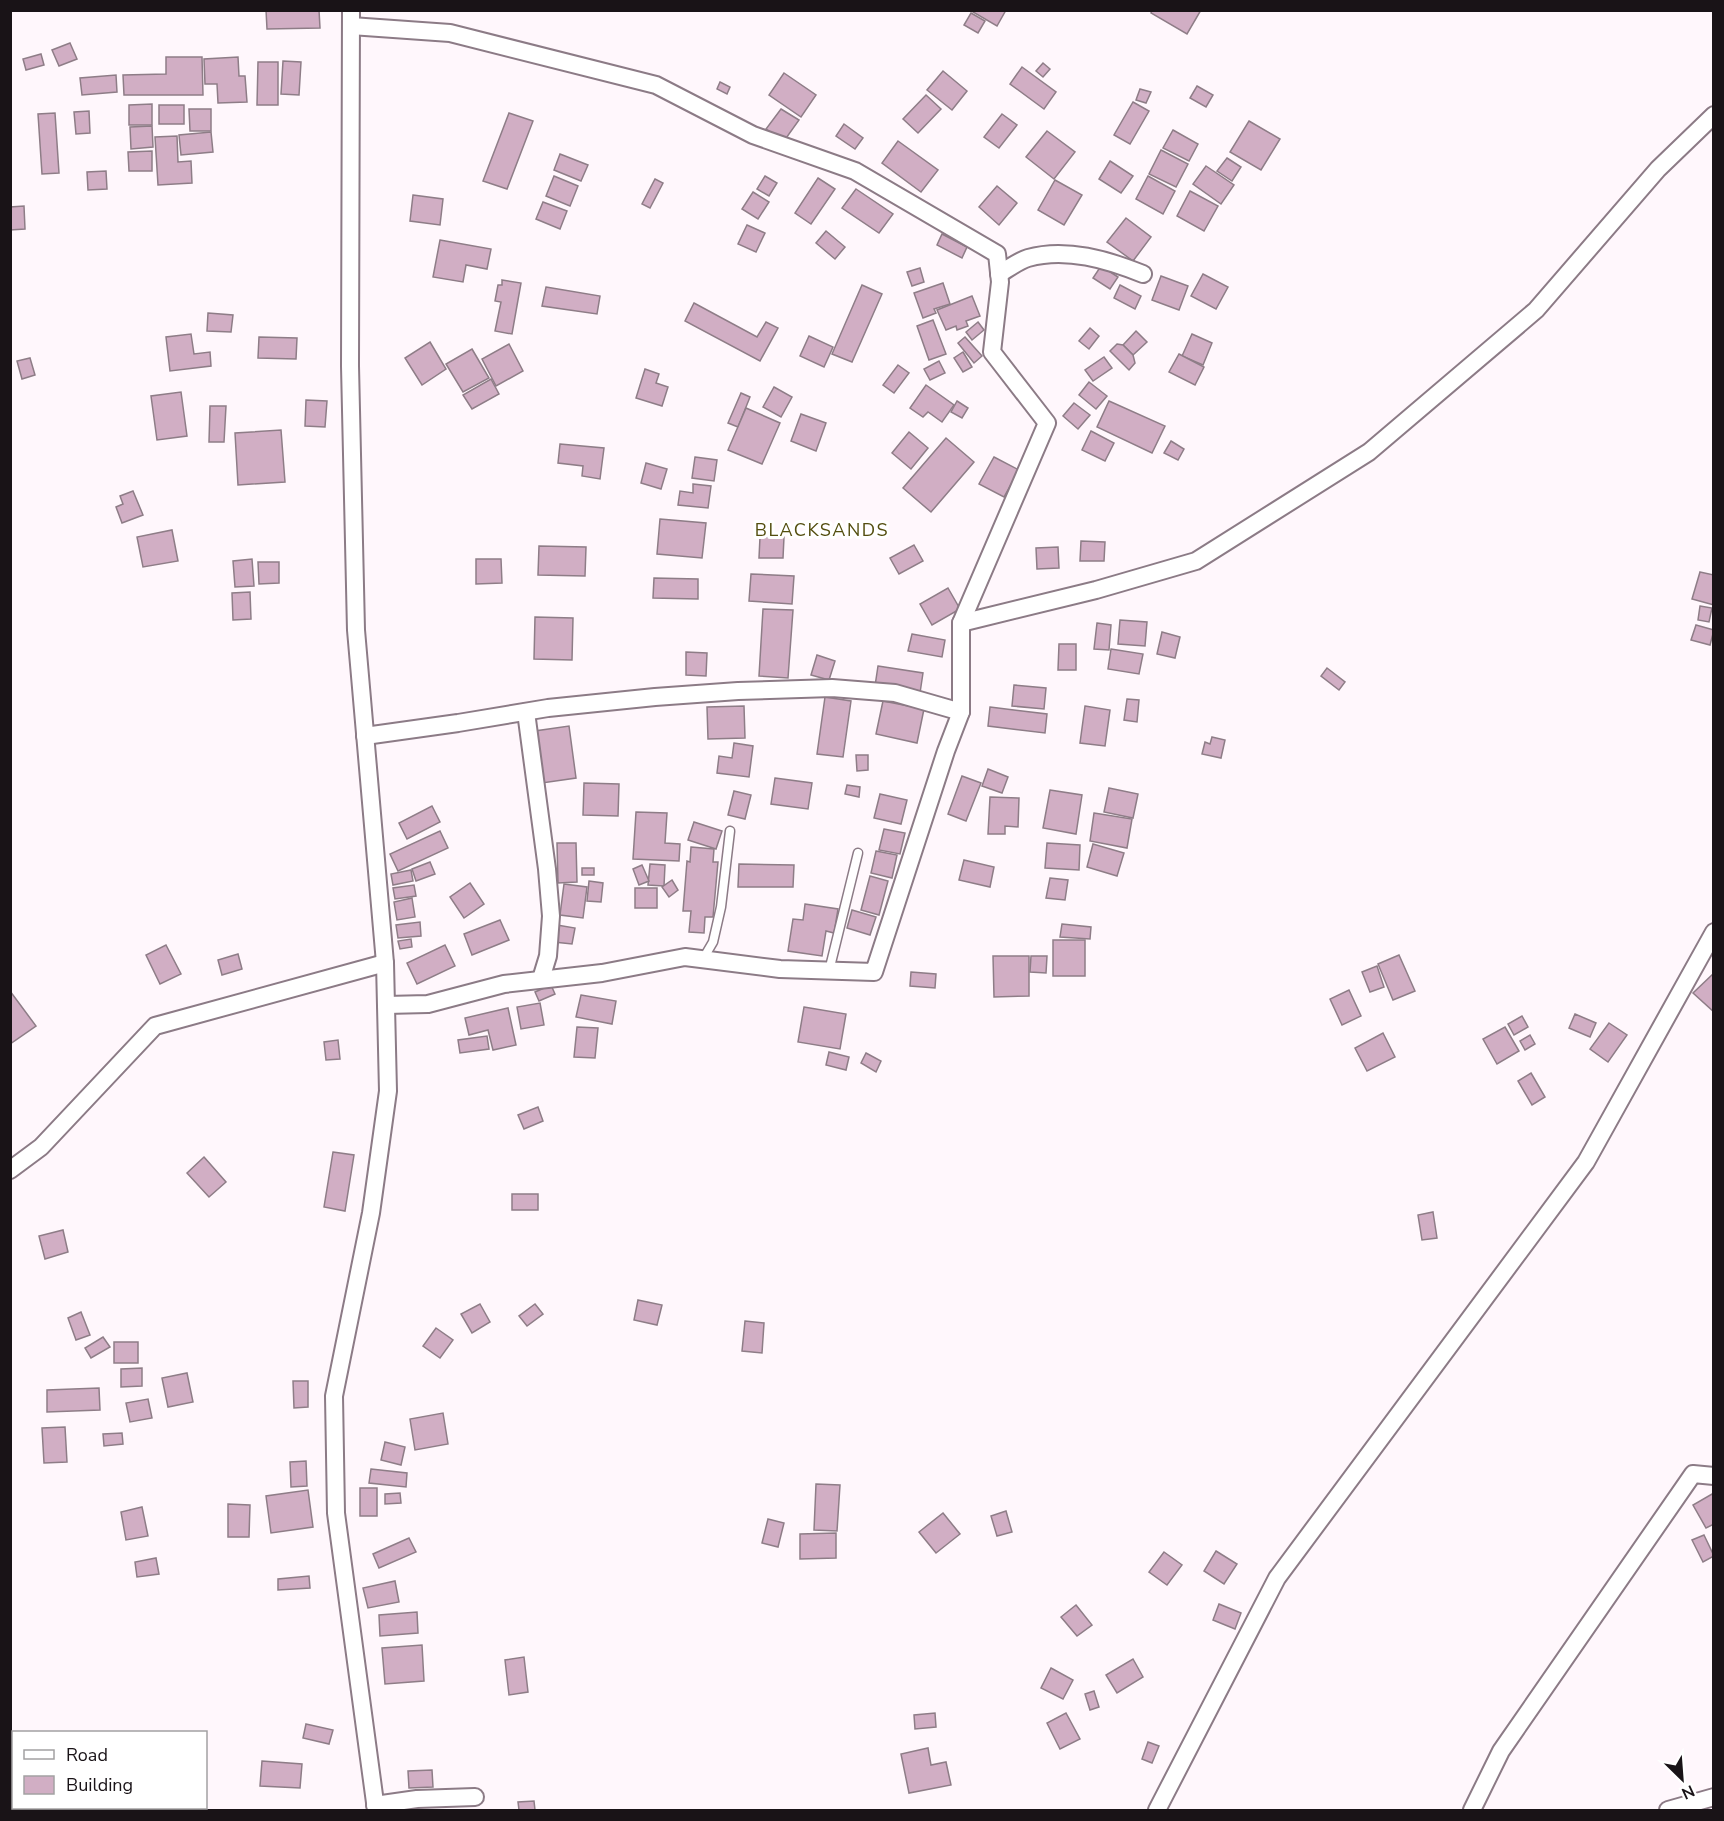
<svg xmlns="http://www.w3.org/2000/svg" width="1724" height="1821" font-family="'Nunito Sans',sans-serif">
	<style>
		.building { fill: #d1aec4; stroke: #8e7d87; stroke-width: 1.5 }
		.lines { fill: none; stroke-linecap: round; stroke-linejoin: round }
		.service-casing { stroke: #8c7b86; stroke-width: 11 }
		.minor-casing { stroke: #8c7b86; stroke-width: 20 }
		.service { stroke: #fff; stroke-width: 8 }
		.minor { stroke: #fff; stroke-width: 16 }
		.labels { text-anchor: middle; stroke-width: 6; stroke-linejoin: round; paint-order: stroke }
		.neighbourhood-label { font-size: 18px; letter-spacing: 1.5px; fill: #534e0f; stroke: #fff }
	</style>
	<rect width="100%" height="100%" fill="#fff7fc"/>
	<g class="building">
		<polygon points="266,10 319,10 320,28 267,29"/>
		<polygon points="974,10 1006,10 997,26 973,12"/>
		<polygon points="1152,10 1201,10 1187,34 1151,13"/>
		<polygon points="971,13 985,21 978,33 964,25"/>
		<polygon points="70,43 77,59 59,66 52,50"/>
		<polygon points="41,54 44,65 26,70 23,59"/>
		<polygon points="166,57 202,57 203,95 124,95 123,75 166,74"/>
		<polygon points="238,57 239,76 245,76 247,102 218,103 217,84 205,84 204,59"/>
		<polygon points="283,61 301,62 299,95 281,94"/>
		<polygon points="258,62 278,62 278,105 257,105"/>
		<polygon points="1043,63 1050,69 1043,77 1036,71"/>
		<polygon points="1022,67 1056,92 1044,109 1010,84"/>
		<polygon points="943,71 967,91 952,110 927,90"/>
		<polygon points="784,73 816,95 801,117 769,95"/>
		<polygon points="116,75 117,92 82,95 80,78"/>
		<polygon points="720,82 730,87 727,94 717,89"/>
		<polygon points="1197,86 1213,95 1206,107 1190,98"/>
		<polygon points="1140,89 1151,92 1146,103 1136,100"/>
		<polygon points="926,95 941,109 918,133 903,119"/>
		<polygon points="1133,102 1149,111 1130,144 1114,135"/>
		<polygon points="152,104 152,125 129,125 129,105"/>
		<rect x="159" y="105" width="25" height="19"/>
		<polygon points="189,109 211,109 211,131 190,131"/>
		<polygon points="781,109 799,120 784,141 766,129"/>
		<polygon points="89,111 90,133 76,134 74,112"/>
		<polygon points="55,113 59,173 42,174 38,114"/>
		<polygon points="509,113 533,121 507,189 483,181"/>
		<polygon points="1002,114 1017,125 999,148 984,137"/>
		<polygon points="1249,121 1280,139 1261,170 1230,152"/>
		<polygon points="844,124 863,138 855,149 836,136"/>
		<polygon points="152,126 153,147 131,149 130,127"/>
		<polygon points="1173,130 1198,144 1189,161 1163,148"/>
		<polygon points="1047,131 1075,152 1054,179 1026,157"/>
		<polygon points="211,132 213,152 181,155 179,135"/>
		<polygon points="177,136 178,162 191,161 192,183 158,185 155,137"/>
		<polygon points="898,141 938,170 921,192 882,163"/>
		<polygon points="1161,150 1188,164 1176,187 1149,174"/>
		<polygon points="152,151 152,171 129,171 128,152"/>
		<polygon points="560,154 588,165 581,181 554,170"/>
		<polygon points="1227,158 1241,167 1232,181 1217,171"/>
		<polygon points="1110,161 1133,176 1121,193 1099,179"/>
		<polygon points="1206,166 1234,185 1221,204 1193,184"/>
		<polygon points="106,171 107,189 88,190 87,172"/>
		<polygon points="554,176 578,186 570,206 546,196"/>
		<polygon points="765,176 777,183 769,196 757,189"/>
		<polygon points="1148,176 1175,191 1163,214 1136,199"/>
		<polygon points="818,178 835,189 811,224 795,213"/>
		<polygon points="655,179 663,183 650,208 642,204"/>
		<polygon points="1055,180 1082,195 1064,225 1038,210"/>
		<polygon points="997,186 1017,203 999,225 979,207"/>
		<polygon points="856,189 893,214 879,233 842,208"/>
		<polygon points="1190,191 1218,206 1204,231 1177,216"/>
		<polygon points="753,192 769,202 758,219 742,209"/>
		<polygon points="413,195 443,199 440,225 410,221"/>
		<polygon points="543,202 567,211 560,229 536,219"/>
		<polygon points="24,206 25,229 10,230 10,207"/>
		<polygon points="1126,218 1151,237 1133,261 1107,242"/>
		<polygon points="747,225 765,233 756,252 738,244"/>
		<polygon points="826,231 845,247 835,259 816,243"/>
		<polygon points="942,234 967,247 962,258 937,245"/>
		<polygon points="440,240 491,249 487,269 466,265 463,282 433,277"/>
		<polygon points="1101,266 1118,277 1110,289 1093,278"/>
		<polygon points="920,268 924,282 912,286 907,272"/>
		<polygon points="1203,274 1228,287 1216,309 1191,296"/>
		<polygon points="1161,276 1188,286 1179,310 1152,300"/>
		<polygon points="502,280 521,283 512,334 495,331 501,302 495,301 498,285 502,285"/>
		<polygon points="943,283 950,304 934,309 936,313 923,318 914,293"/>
		<polygon points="862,285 882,294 852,362 832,354"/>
		<polygon points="1120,285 1141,296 1135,309 1114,298"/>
		<polygon points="546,287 600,296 597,314 542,306"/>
		<polygon points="972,296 980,316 966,321 968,326 957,330 956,326 946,330 937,310"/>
		<polygon points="694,303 757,337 766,322 778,328 760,361 685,321"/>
		<polygon points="208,313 233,315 231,332 207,331"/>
		<polygon points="933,320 946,354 929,360 917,326"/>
		<polygon points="978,322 984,330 972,340 966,332"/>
		<polygon points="1090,328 1099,336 1089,349 1079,341"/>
		<polygon points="1136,331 1147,342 1133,355 1123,345"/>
		<polygon points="191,334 194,354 210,352 211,366 170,371 166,337"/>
		<polygon points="1192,334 1212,343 1203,365 1182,356"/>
		<polygon points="809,336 833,347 824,367 800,356"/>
		<polygon points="259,337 297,338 296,359 258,358"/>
		<polygon points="965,337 982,356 974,363 958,343"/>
		<polygon points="430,342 446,369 422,385 405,358"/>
		<polygon points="509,344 523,371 496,386 482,359"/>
		<polygon points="1117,344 1123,345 1133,355 1135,363 1129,370 1110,351"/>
		<polygon points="472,349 489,378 463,392 446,364"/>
		<polygon points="963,352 972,367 963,372 954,358"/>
		<polygon points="1179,354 1204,367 1195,385 1169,372"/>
		<polygon points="1104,357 1112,368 1093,381 1085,370"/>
		<polygon points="30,358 35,375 22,379 17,361"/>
		<polygon points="939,361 945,373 930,380 924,369"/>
		<polygon points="898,365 909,373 894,393 883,385"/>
		<polygon points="645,369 659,374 656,383 668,387 662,406 636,398"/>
		<polygon points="491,379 499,394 472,409 463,395"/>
		<polygon points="1089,382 1107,396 1096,409 1079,395"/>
		<polygon points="926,385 954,405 942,422 928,412 923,417 910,408"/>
		<polygon points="774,387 792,397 781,417 763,407"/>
		<polygon points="181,392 187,436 157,440 151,396"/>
		<polygon points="741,393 750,397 738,427 728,423"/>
		<polygon points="306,400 327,401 325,427 305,426"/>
		<polygon points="957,401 968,408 962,418 951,412"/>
		<polygon points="1109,401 1165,426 1152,453 1097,427"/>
		<polygon points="1074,403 1090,415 1078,429 1063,416"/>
		<polygon points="210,406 226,406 224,442 209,442"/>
		<polygon points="746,408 780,423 762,464 728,450"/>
		<polygon points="801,414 826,423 816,451 791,441"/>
		<polygon points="281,430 285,482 238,485 235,433"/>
		<polygon points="1091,431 1114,443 1105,461 1082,450"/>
		<polygon points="909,432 928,448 911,469 892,453"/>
		<polygon points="946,438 974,462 931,512 903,488"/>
		<polygon points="1171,441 1184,449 1178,460 1164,453"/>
		<polygon points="560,444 604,448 600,479 582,476 583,466 558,463"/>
		<polygon points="695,457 717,460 714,481 692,478"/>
		<polygon points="994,457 1019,470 1004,497 979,484"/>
		<polygon points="646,463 667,469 661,489 641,483"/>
		<polygon points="693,484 711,486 708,508 678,505 680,491 693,493"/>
		<polygon points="133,491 143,515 122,523 116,507 123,504 120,496"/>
		<polygon points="660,519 706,523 702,558 657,554"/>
		<polygon points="172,530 178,561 143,567 137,537"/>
		<polygon points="760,537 784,537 783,558 759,558"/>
		<polygon points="1081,541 1105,542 1104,561 1080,561"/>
		<polygon points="914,545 923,561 899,574 890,558"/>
		<polygon points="539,546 586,547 585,576 538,575"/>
		<polygon points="1058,547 1059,568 1037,569 1036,548"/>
		<polygon points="252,559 254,586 235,587 233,561"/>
		<polygon points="476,559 501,559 502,583 476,584"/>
		<polygon points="258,562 279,562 279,583 259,584"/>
		<polygon points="1700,572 1714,575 1714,605 1692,599"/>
		<polygon points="751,574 794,576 792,604 749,601"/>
		<polygon points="654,578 698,579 698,599 653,598"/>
		<polygon points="948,588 960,609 932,625 920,604"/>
		<polygon points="250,592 251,619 233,620 232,593"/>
		<polygon points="1700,606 1712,608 1709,622 1698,620"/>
		<polygon points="763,609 793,610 788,678 759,676"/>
		<polygon points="535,617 573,618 572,660 534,659"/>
		<polygon points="1120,620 1147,622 1145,646 1118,644"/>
		<polygon points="1097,623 1111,625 1109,650 1094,649"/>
		<polygon points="1696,625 1714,630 1710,645 1691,640"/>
		<polygon points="1162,632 1180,637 1175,658 1157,654"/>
		<polygon points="912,634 945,640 942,657 908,651"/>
		<polygon points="1059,644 1076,644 1076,670 1058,670"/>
		<polygon points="1111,649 1143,654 1139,674 1108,669"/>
		<polygon points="686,652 707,653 706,676 686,675"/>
		<polygon points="817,655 835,661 829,680 811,675"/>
		<polygon points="878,666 923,673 920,693 875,686"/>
		<polygon points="1327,668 1345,682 1339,690 1321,676"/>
		<polygon points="1014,685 1046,688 1044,709 1012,706"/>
		<polygon points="825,697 851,701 843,757 817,754"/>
		<polygon points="1127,699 1139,700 1137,722 1124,720"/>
		<polygon points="883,701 924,709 917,743 876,734"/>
		<polygon points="744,706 745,738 708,739 707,707"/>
		<polygon points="1085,706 1110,710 1105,746 1080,743"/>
		<polygon points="990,707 1047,714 1045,733 988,726"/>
		<polygon points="569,726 576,778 542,783 535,731"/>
		<polygon points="1212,737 1225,740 1221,758 1202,754 1205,742 1210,744"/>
		<polygon points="734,743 753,746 749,777 717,773 719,756 732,758"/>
		<polygon points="856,755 868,755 868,770 857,771"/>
		<polygon points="988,769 1008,777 1002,793 982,786"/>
		<polygon points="962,776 981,783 966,821 948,814"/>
		<polygon points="775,778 812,783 808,809 771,804"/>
		<polygon points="584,783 619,784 618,816 583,815"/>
		<polygon points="847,785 860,787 859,797 845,794"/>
		<polygon points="1109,788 1138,794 1133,818 1104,812"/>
		<polygon points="1050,790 1082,795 1076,834 1043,828"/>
		<polygon points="734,791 751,795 745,819 728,815"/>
		<polygon points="880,794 907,800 901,824 874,818"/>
		<polygon points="990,797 1019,798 1018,827 1005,826 1005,834 988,834"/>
		<polygon points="432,806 440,822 407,839 399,823"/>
		<polygon points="636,812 667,813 665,843 680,844 679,861 633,859"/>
		<polygon points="1094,813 1132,819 1127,848 1090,841"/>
		<polygon points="694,822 722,831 716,849 688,840"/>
		<polygon points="884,829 905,833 900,854 879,850"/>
		<polygon points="440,831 448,848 398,871 390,854"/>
		<polygon points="557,843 576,843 577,882 558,883"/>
		<polygon points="1047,843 1080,845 1079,870 1045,868"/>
		<polygon points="1093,844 1124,853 1117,876 1087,867"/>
		<polygon points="691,847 714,849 713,862 718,862 713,917 705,917 704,933 689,932 691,911 683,911 687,861 690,862"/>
		<polygon points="876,851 897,855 892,878 871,873"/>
		<polygon points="964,860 994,867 990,887 959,880"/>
		<polygon points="430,862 435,874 416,881 412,869"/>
		<polygon points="650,864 665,865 664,886 648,885"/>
		<polygon points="739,864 794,865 793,887 738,887"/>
		<polygon points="642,865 649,881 639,885 633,869"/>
		<rect x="582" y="868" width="12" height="7"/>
		<polygon points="411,870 413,881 393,885 391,874"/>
		<polygon points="870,876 888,881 879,915 861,910"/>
		<polygon points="1050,878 1068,880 1065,900 1046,898"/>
		<polygon points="672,880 678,890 669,897 662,887"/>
		<polygon points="589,881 603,883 601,902 587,901"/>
		<polygon points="470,883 484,904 464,918 450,897"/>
		<polygon points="564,884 587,887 583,918 560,915"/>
		<polygon points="414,885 416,896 395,899 393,888"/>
		<rect x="635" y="888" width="22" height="20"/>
		<polygon points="412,898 415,917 397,920 394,902"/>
		<polygon points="805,904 838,909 834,933 826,931 822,956 788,951 793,919 803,920"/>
		<polygon points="852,910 876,917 870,935 847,928"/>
		<polygon points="500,920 509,940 472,955 464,934"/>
		<polygon points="420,922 421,936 398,938 396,925"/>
		<polygon points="1062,924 1091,927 1090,939 1060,937"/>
		<polygon points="557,925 575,928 572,944 554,942"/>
		<polygon points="411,939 412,947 400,949 398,941"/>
		<rect x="1053" y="940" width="32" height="36"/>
		<polygon points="166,945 181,974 160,984 146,955"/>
		<polygon points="445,945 455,966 417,984 407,963"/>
		<polygon points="238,954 242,969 222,975 218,960"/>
		<polygon points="1399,955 1415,991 1393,1000 1378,964"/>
		<polygon points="993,956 1029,956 1029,996 994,997"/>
		<polygon points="1031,956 1047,956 1046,973 1030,972"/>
		<polygon points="1377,966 1384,987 1370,992 1362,972"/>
		<polygon points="911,972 936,974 935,988 910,986"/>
		<polygon points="1714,973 1714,1012 1693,993"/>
		<polygon points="551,985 555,994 539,1001 535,992"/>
		<polygon points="1349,990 1361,1016 1342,1025 1330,999"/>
		<polygon points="10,991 36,1026 10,1044"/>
		<polygon points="581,995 616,1001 612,1024 576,1017"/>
		<polygon points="540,1003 544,1025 521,1029 517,1007"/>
		<polygon points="804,1007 846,1014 840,1049 798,1042"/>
		<polygon points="508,1008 516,1045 493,1050 488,1030 469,1035 465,1018"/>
		<polygon points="1575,1014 1596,1023 1590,1037 1569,1028"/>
		<polygon points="1522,1016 1528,1027 1514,1035 1508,1024"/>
		<polygon points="1609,1023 1627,1035 1608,1062 1590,1049"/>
		<polygon points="577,1027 598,1028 595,1058 574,1057"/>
		<polygon points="1505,1027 1519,1051 1497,1064 1483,1039"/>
		<polygon points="1383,1033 1395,1057 1367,1071 1355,1048"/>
		<polygon points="1530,1035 1535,1044 1525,1050 1520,1041"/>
		<polygon points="487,1036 489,1049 460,1053 458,1040"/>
		<polygon points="338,1040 340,1059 326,1060 324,1042"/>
		<polygon points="829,1052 849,1057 846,1070 826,1065"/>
		<polygon points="866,1053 881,1061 876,1072 861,1063"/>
		<polygon points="1531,1073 1545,1097 1532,1105 1518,1081"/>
		<polygon points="538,1107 543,1121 524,1129 518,1115"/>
		<polygon points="333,1152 354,1155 345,1211 324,1207"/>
		<polygon points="204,1157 226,1182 209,1197 187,1173"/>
		<rect x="512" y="1194" width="26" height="16"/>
		<polygon points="1433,1212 1437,1238 1422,1240 1418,1215"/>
		<polygon points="63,1230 68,1252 45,1259 39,1236"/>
		<polygon points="638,1300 662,1305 657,1325 634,1320"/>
		<polygon points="480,1304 490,1322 472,1333 461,1314"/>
		<polygon points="535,1304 543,1314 527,1326 519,1316"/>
		<polygon points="81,1312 90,1335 76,1340 68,1318"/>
		<polygon points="745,1321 764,1323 762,1353 742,1351"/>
		<polygon points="436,1328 453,1340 440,1358 423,1346"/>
		<polygon points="103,1337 110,1347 91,1358 85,1348"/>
		<rect x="114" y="1342" width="24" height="21"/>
		<polygon points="142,1368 142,1386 121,1387 121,1369"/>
		<polygon points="187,1373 193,1402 168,1407 162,1378"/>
		<polygon points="293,1381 308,1381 308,1407 294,1408"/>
		<polygon points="99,1388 100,1410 47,1412 47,1390"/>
		<polygon points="148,1399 152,1418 130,1422 126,1403"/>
		<polygon points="443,1413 448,1444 415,1450 410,1419"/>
		<polygon points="65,1427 67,1462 44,1463 42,1428"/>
		<polygon points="122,1433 123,1444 104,1446 103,1434"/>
		<polygon points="385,1442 405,1447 401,1465 381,1460"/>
		<polygon points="306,1461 307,1486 291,1487 290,1462"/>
		<polygon points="371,1469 407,1473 406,1487 369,1483"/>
		<polygon points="816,1484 840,1485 837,1531 814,1530"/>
		<rect x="360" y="1488" width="17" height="28"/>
		<polygon points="308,1490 313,1527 271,1533 266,1496"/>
		<polygon points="400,1493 401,1503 385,1504 385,1494"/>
		<polygon points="1712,1494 1714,1497 1714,1524 1706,1528 1693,1505"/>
		<polygon points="228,1504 250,1505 249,1537 228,1537"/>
		<polygon points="142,1507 148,1536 126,1540 121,1512"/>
		<polygon points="1006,1511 1012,1532 997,1536 991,1516"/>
		<polygon points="943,1513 960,1534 936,1553 919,1532"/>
		<polygon points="768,1519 784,1523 778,1547 762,1543"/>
		<polygon points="836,1533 836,1558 800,1559 800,1534"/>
		<polygon points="1704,1535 1714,1556 1703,1562 1692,1540"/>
		<polygon points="409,1538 416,1552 379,1568 373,1554"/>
		<polygon points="1216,1551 1237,1564 1224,1584 1204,1571"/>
		<polygon points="1164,1552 1182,1565 1167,1585 1149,1572"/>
		<polygon points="156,1558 159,1574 137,1577 135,1562"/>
		<polygon points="309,1576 310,1588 278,1590 278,1579"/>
		<polygon points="395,1581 399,1602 368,1608 363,1588"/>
		<polygon points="1219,1604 1241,1613 1235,1629 1213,1620"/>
		<polygon points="1076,1605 1092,1625 1077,1636 1061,1617"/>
		<polygon points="417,1612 418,1633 380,1636 379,1615"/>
		<polygon points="422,1645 424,1681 385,1684 382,1648"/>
		<polygon points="524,1657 528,1692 509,1695 505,1660"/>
		<polygon points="1133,1659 1143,1677 1117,1693 1106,1675"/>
		<polygon points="1051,1668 1073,1680 1063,1699 1041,1688"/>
		<polygon points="1094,1691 1099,1707 1090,1710 1085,1694"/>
		<polygon points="935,1713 936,1727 915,1729 914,1715"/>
		<polygon points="1066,1713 1080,1739 1060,1749 1047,1723"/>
		<polygon points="306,1724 333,1730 329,1744 303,1738"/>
		<polygon points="1148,1742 1159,1746 1152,1763 1142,1759"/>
		<polygon points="928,1748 931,1765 946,1762 951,1785 909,1793 901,1754"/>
		<polygon points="262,1761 302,1764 300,1788 260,1786"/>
		<polygon points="432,1770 433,1787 409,1788 408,1771"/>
		<polygon points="534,1801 535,1810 519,1810 518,1802"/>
	</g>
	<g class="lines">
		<defs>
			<g id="service">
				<polyline points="703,959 713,942 721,907 730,831"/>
				<polyline points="829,971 858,853"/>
			</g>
			<g id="minor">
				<polyline points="351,10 350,366 356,630 385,963 388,1091 371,1213 334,1396 336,1513 376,1810"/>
				<polyline points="351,26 450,33 656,85 753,135 855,171 997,254 1000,282 992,352 1047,423 961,623 961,712 946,751 874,972 780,969 685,957 602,973 504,984 428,1004 386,1005"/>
				<path d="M999 274C1008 269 1018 261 1028 258 1066 247 1108 260 1143 274"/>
				<polyline points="961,623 1096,590 1196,561 1369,452 1536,310 1658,169 1714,115"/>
				<polyline points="526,712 547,869 551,916 548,956 541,979"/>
				<polyline points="365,736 458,723 548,708 655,697 738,691 832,688 895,693 961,712"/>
				<polyline points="10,1170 41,1147 155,1026 385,963"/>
				<polyline points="375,1805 417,1799 475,1797"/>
				<polyline points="1157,1810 1277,1578 1586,1162 1714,932"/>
				<polyline points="1472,1810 1501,1751 1693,1474 1714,1476"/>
				<polyline points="1668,1810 1714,1797"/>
			</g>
		</defs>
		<use href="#service" class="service-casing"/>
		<use href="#minor" class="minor-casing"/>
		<use href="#service" class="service"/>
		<use href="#minor" class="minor"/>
	</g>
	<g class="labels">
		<g class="neighbourhood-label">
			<text x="822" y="536">BLACKSANDS</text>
		</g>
	</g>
	<rect width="1724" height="1821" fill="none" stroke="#191317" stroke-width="24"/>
	<rect x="12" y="1731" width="195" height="78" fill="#ffffff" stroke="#a3a1a2" stroke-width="1.5"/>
	<rect x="24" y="1750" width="30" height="9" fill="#ffffff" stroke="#a3a1a2" stroke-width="1.5"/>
	<text x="66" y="1761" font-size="18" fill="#191317">Road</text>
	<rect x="24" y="1776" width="30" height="18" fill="#d1aec4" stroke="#a3a1a2" stroke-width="1.5"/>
	<text x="66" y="1791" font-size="18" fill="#191317">Building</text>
	<g transform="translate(1682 1779) rotate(155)" stroke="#ffffff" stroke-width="4.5" paint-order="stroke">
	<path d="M0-4.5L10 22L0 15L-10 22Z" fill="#191317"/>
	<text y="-9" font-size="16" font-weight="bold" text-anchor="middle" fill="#191317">N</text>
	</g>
</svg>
